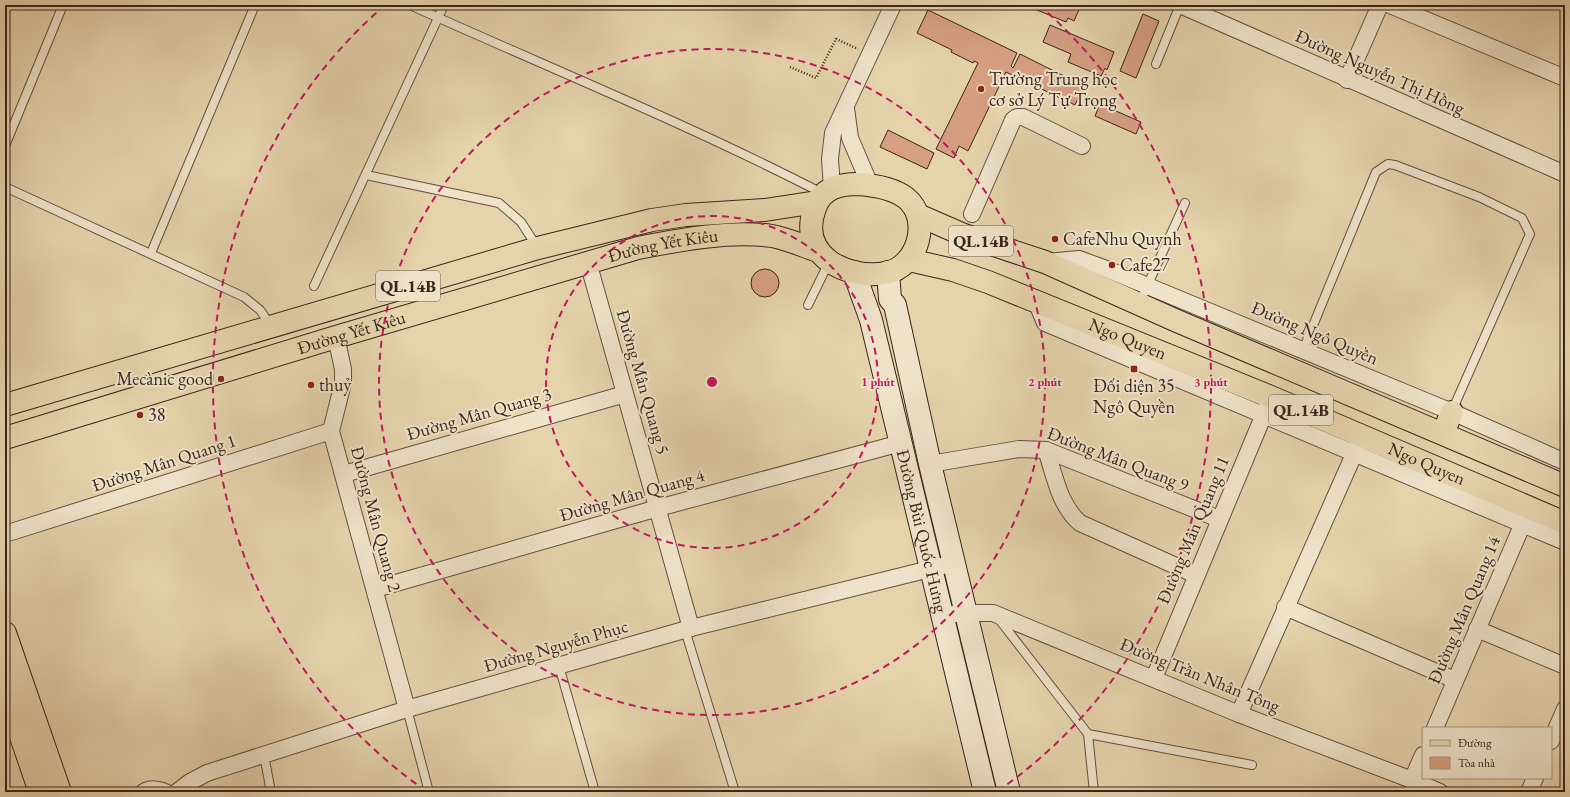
<svg xmlns="http://www.w3.org/2000/svg" width="1570" height="797" font-family="'EB Garamond',serif">
	<style>
		.building { fill: #d69f84; stroke: #39251c }
		.lines { fill: none; stroke-linecap: round; stroke-linejoin: round }
		.lane-casing { stroke: #645040; stroke-width: 10 }
		.street-casing { stroke: #645040; stroke-width: 18 }
		.secondary-casing { stroke: #39251c; stroke-width: 24 }
		.primary-casing { stroke: #39251c; stroke-width: 24 }
		.highway-casing { stroke: #39251c; stroke-width: 24 }
		.path { stroke: #39251c; stroke-width: 2.5; stroke-dasharray: 1 2; stroke-linecap: butt }
		.lane { stroke: #eee2c9; stroke-width: 8 }
		.street { stroke: #eee2c9; stroke-width: 16 }
		.secondary { stroke: #eee2c9; stroke-width: 22 }
		.primary { stroke: #e5d3ac; stroke-width: 22 }
		.highway { stroke: #e5d3ac; stroke-width: 22 }
		.ring { fill: none; stroke: #c2185b; stroke-width: 2; stroke-dasharray: 7 5 }
		.poi-dot { fill: #8f2418; stroke: #eee2c9; stroke-width: 1.5 }
		.labels { text-anchor: middle; stroke-width: 4; stroke-linejoin: round; paint-order: stroke }
		.shield { fill: #eee2c9; stroke: #6f5e50; stroke-width: 1 }
		.shield-label { font-size: 17px; font-weight: bold; fill: #39251c }
		.street-label { font-size: 18px; fill: #39251c; stroke: #eee2c9 }
		.poi-label { font-size: 18px; fill: #39251c; stroke: #eee2c9; text-anchor: start }
		.centre { fill: #c2185b; stroke: #eee2c9; stroke-width: 2 }
		.ring-label { font-size: 12px; text-anchor: middle; font-weight: bold; fill: #c2185b; stroke: #eee2c9; stroke-width: 4; stroke-linejoin: round; paint-order: stroke }
	</style>
	<rect width="100%" height="100%" fill="#e5d3ac"/>
	<filter id="stains"><feTurbulence type="fractalNoise" baseFrequency=".005" numOctaves="4"/><feColorMatrix values="0 0 0 0 .2 0 0 0 0 .09 0 0 0 0 .02 0 0 0 .5 -.17"/></filter>
	<radialGradient id="worn" r=".72"><stop offset=".6" stop-color="#630" stop-opacity="0"/><stop offset="1" stop-color="#630" stop-opacity=".3"/></radialGradient>
	<g class="building">
		<polygon points="1025,5 1081,5 1074,21 1068,18 1066,22"/>
		<polygon points="928,10 1017,53 1011,66 1013,68 1020,54 1084,86 1075,105 1006,72 968,151 959,146 954,158 936,149 978,63 974,61 973,63 951,52 952,50 917,33"/>
		<polygon points="1143,14 1159,21 1136,78 1120,71"/>
		<polygon points="1050,25 1114,52 1107,70 1105,68 1101,76 1068,62 1071,54 1043,42"/>
		<polygon points="1100,104 1141,122 1136,134 1095,116"/>
		<polygon points="888,130 934,153 927,169 880,147"/>
		<circle cx="765" cy="283" r="14"/>
	</g>
	<g class="lines">
		<defs>
			<g id="lane">
				<path d="M410 5C547 67 688 124 822 193"/>
				<polyline points="1156,64 1180,5"/>
				<polyline points="5,146 63,5"/>
				<polyline points="366,175 499,203 521,222 537,247"/>
				<polyline points="5,187 244,297 260,310 271,326"/>
				<polyline points="151,253 255,5"/>
				<polyline points="314,286 444,5"/>
				<polyline points="1139,304 1185,203"/>
				<polyline points="808,305 829,262"/>
				<polyline points="1303,350 1376,172 1388,164 1395,165 1479,197 1522,218 1530,234 1452,411"/>
				<polyline points="998,618 1088,734 1252,765"/>
				<polyline points="685,630 735,792"/>
				<polyline points="559,666 595,792"/>
				<polyline points="407,709 429,792"/>
				<polyline points="1088,734 1094,792"/>
				<polyline points="264,755 271,792"/>
				<path d="M138 792C148 781 163 786 174 792"/>
			</g>
			<g id="street">
				<polyline points="1180,5 1565,174"/>
				<polyline points="1390,5 1565,78"/>
				<polyline points="1347,80 1380,5"/>
				<polyline points="846,108 850,138 870,185"/>
				<polyline points="832,188 830,159 833,133 893,5"/>
				<polyline points="972,214 1013,120 1017,117 1023,117 1082,146"/>
				<polyline points="588,262 691,628"/>
				<polyline points="1047,262 1079,259 1109,270 1452,412 1565,462"/>
				<polyline points="1036,301 1045,323 1565,542"/>
				<polyline points="336,337 343,369 343,383 331,431 407,709"/>
				<path d="M1046 450C1055 476 1059 505 1080 523L1196 575"/>
				<polyline points="930,464 1019,449 1046,450 1219,519"/>
				<polyline points="344,474 625,394"/>
				<polyline points="8,533 331,431"/>
				<polyline points="375,589 658,508 901,443"/>
				<polyline points="1285,607 1455,680"/>
				<polyline points="942,615 966,613 993,613 1239,714 1412,780 1440,792"/>
				<polyline points="1477,629 1565,666"/>
				<polyline points="1154,678 1267,407"/>
				<polyline points="1239,714 1359,443"/>
				<polyline points="1435,728 1527,514"/>
				<polyline points="1551,741 1565,709"/>
				<polyline points="1412,780 1423,755"/>
				<polyline points="177,792 190,782 207,773 407,709 691,628 954,563"/>
				<polyline points="1529,792 1535,778"/>
			</g>
			<g id="secondary">
				<path id="s1" d="M854 272 871 320 985 792"/>
				<polyline points="888,272 890,299 895,305 930,464 1009,792"/>
			</g>
			<g id="primary">
				<polyline points="5,633 60,792"/>
				<polyline points="5,690 40,792"/>
			</g>
			<g id="highway">
				<path d="M857 184C873 185 893 188 906 198 932 219 918 267 886 273 846 280 797 255 815 208 818 199 824 192 833 188 841 185 849 184 857 184Z"/>
				<polyline points="918,215 964,235 1045,262 1177,321 1565,486"/>
				<path id="s2" d="M909 260 953 270 988 282 1271 397 1565 523"/>
				<polyline points="5,405 538,248 652,220 686,215 765,210 817,202"/>
				<polyline points="1443,433 1452,412"/>
				<path id="s3" d="M5 438 336 337 638 248C679 240 731 230 772 236 788 239 803 246 818 251"/>
			</g>
		</defs>
		<use href="#lane" class="lane-casing"/>
		<use href="#street" class="street-casing"/>
		<use href="#secondary" class="secondary-casing"/>
		<use href="#primary" class="primary-casing"/>
		<use href="#highway" class="highway-casing"/>
		<polyline class="path" points="790,67 816,78 836,39 858,49"/>
		<use href="#lane" class="lane"/>
		<use href="#street" class="street"/>
		<use href="#secondary" class="secondary"/>
		<use href="#primary" class="primary"/>
		<use href="#highway" class="highway"/>
	</g>
	<g class="ring">
		<circle cx="712" cy="382" r="166"/>
		<circle cx="712" cy="382" r="333"/>
		<path d="M426 791A499 499 0 0 1 385 5M1039 5A499 499 0 0 1 998 791"/>
	</g>
	<g class="poi-dot">
		<circle cx="981" cy="89" r="4"/>
		<circle cx="1055" cy="239" r="4"/>
		<circle cx="1112" cy="265" r="4"/>
		<rect x="1130" y="365" width="8" height="8" rx="2"/>
		<circle cx="221" cy="379" r="4"/>
		<circle cx="311" cy="385" r="4"/>
		<circle cx="140" cy="415" r="4"/>
	</g>
	<g class="labels">
		<g class="shield">
			<rect x="949" y="226" width="64" height="30" rx="3"/>
			<rect x="376" y="271" width="64" height="30" rx="3"/>
			<rect x="1269" y="395" width="64" height="30" rx="3"/>
		</g>
		<g class="shield-label">
			<text x="981" y="247">QL.14B</text>
			<text x="408" y="292">QL.14B</text>
			<text x="1301" y="416">QL.14B</text>
		</g>
		<g class="street-label">
			<text transform="translate(1380 72) rotate(24)" y="6">Đường Nguyễn Thị Hồng</text>
			<text dy="6" stroke="none"><textPath href="#s3" startOffset="686">Đường Yết Kiêu</textPath></text>
			<text dy="6" stroke="none"><textPath href="#s3" startOffset="362">Đường Yết Kiêu</textPath></text>
			<text transform="translate(1315 333) rotate(23)" y="6">Đường Ngô Quyền</text>
			<text dy="6" stroke="none"><textPath href="#s2" startOffset="233">Ngo Quyen</textPath></text>
			<text transform="translate(643 382) rotate(74)" y="6">Đường Mân Quang 5</text>
			<text transform="translate(479 414) rotate(-16)" y="6">Đường Mân Quang 3</text>
			<text transform="translate(1118 459) rotate(21)" y="6">Đường Mân Quang 9</text>
			<text transform="translate(164 463) rotate(-18)" y="6">Đường Mân Quang 1</text>
			<text dy="6" stroke="none"><textPath href="#s2" startOffset="557">Ngo Quyen</textPath></text>
			<text transform="translate(632 495) rotate(-16)" y="6">Đường Mân Quang 4</text>
			<text transform="translate(376 519) rotate(75)" y="6">Đường Mân Quang 2</text>
			<text transform="translate(1193 530) rotate(-67)" y="6">Đường Mân Quang 11</text>
			<text dy="6" stroke="none"><textPath href="#s1" startOffset="268">Đường Bùi Quốc Hưng</textPath></text>
			<text transform="translate(1464 610) rotate(-67)" y="6">Đường Mân Quang 14</text>
			<text transform="translate(556 646) rotate(-16)" y="6">Đường Nguyễn Phục</text>
			<text transform="translate(1200 675) rotate(22)" y="6">Đường Trần Nhân Tông</text>
		</g>
		<g class="poi-label">
			<text x="989" y="85">Trường Trung học<tspan x="989" dy="21">cơ sở Lý Tự Trọng</tspan></text>
			<text x="1063" y="245">CafeNhu Quynh</text>
			<text x="1120" y="271">Cafe27</text>
			<text x="213" y="385" text-anchor="end">Mecànic good</text>
			<text x="319" y="391">thuỷ</text>
			<text x="1134" y="392" text-anchor="middle">Đối diện 35<tspan x="1134" dy="21">Ngô Quyền</tspan></text>
			<text x="148" y="421">38</text>
		</g>
	</g>
	<circle cx="712" cy="382" r="6" class="centre"/>
	<g class="ring-label">
		<text x="878" y="386">1 phút</text>
		<text x="1045" y="386">2 phút</text>
		<text x="1211" y="386">3 phút</text>
	</g>
	<rect width="1570" height="797" fill="none" stroke="#e5d3ac" stroke-width="20"/>
	<rect x="6" y="6" width="1558" height="785" fill="none" stroke="#39251c" stroke-width="2"/>
	<rect x="10" y="10" width="1550" height="777" fill="none" stroke="#39251c"/>
	<rect x="1422" y="727" width="130" height="52" fill="#eee2c9" stroke="#a69684"/>
	<rect x="1430" y="740" width="20" height="6" fill="#e5d3ac" stroke="#a69684"/>
	<text x="1458" y="747" font-size="12" fill="#39251c">Đường</text>
	<rect x="1430" y="757" width="20" height="12" fill="#d69f84" stroke="#a69684"/>
	<text x="1458" y="767" font-size="12" fill="#39251c">Tòa nhà</text>
	<rect width="100%" height="100%" filter="url(#stains)"/>
	<rect width="100%" height="100%" fill="url(#worn)"/>
</svg>
